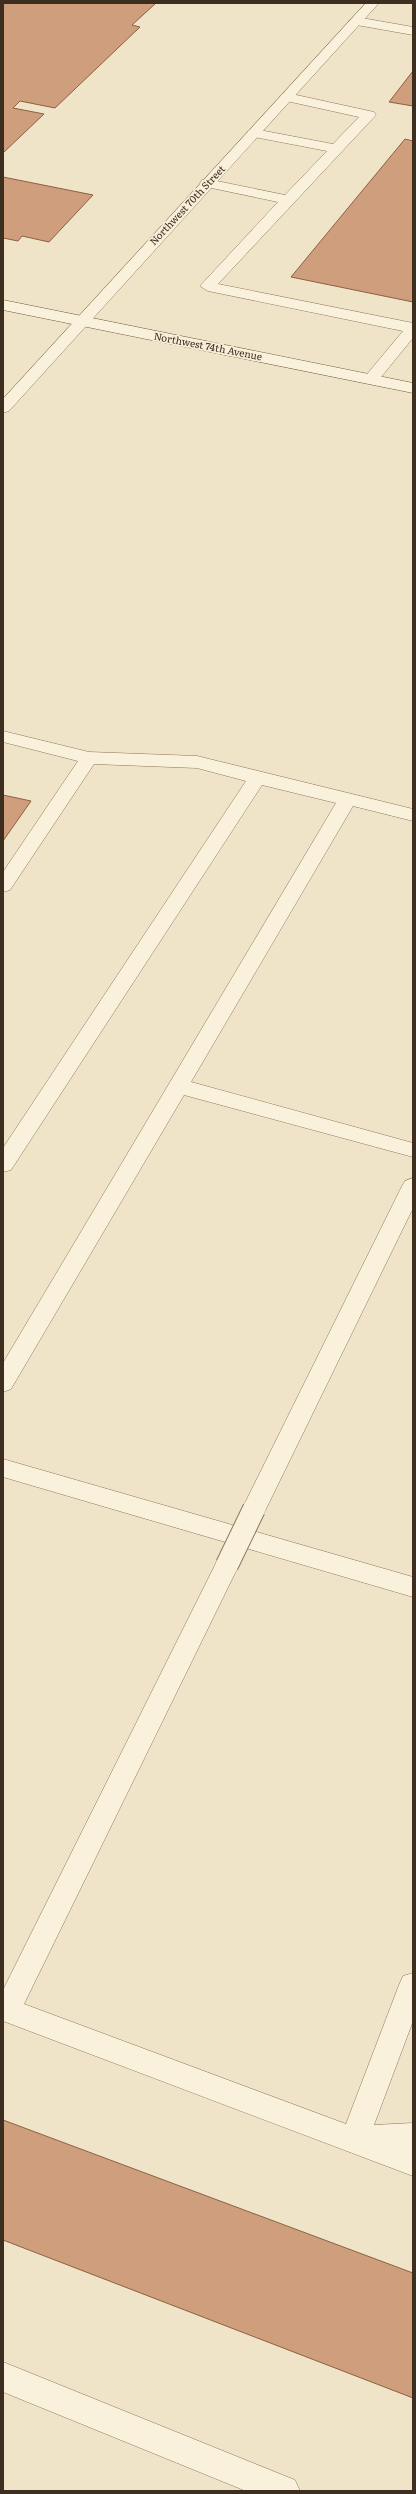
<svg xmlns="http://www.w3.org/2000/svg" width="416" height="2494" font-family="Literata,serif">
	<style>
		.building { fill: #cf9f7d; stroke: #8d5f41 }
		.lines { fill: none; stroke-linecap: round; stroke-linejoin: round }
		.lane-casing { stroke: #8d765c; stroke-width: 1 }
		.street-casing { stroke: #8d765c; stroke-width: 1 }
		.secondary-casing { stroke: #6f573f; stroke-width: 1 }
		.lane { fill: #faf1dc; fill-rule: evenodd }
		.street { fill: #faf1dc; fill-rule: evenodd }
		.secondary { fill: #faf1dc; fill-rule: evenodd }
		.lane-bridge-casing { stroke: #8d765c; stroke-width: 24; stroke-linecap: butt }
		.lane-bridge { stroke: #faf1dc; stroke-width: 22 }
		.labels { text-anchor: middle; stroke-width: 3.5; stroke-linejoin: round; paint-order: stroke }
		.far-street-label { font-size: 10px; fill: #3d2e20; stroke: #f7eed8 }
	</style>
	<rect width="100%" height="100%" fill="#f0e4c8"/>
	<g class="building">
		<polygon points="3,3 156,3 132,25 140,27 55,108 20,101 13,108 44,114 3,153"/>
		<polygon points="413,71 413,106 389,102"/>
		<polygon points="405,139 413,141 413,302 291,277"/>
		<polygon points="3,177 93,195 49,242 22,236 18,241 3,238"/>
		<polygon points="3,795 31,801 3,841"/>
		<polygon points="3,2120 413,2273 413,2398 3,2240"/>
	</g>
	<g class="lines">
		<defs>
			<g id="lane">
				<polygon points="356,17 413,27 413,35 351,24 349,21"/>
				<polygon points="287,93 374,112 376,115 218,284 413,323 413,338 377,382 371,384 363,379 403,331 208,291 200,286 278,202 202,186 200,183 202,180 207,179 285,195 327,151 249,136 247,133 249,130 254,129 333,144 359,117 282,100 280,97 282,94"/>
				<polygon points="3,731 89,752 197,756 413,809 413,821 353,806 191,1082 413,1143 413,1157 184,1095 11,1389 3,1392 3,1363 336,803 262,785 11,1170 3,1172 3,1148 246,781 197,768 94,764 10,890 3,892 3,872 78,761 3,742"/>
				<polygon points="413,1178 413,1208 266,1509 262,1516 254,1518 246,1516 242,1509 402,1186 405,1181"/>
				<polygon points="3,1459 413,1577 413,1597 3,1477"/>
				<polygon points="227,1555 236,1558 239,1565 24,2004 346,2124 399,1985 403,1976 413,1973 413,2021 374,2125 413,2123 413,2176 3,2021 3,1990 215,1565 218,1558"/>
				<polygon points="3,2362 295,2480 300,2491 246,2491 3,2392"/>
			</g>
			<polygon id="street" points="366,3 379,3 9,411 3,413 3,399"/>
			<polygon id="secondary" points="3,300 413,383 413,393 3,310"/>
		</defs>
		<use href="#lane" class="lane-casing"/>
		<use href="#street" class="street-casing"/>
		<use href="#secondary" class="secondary-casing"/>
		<use href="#lane" class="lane"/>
		<use href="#street" class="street"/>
		<use href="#secondary" class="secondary"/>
		<defs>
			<polyline id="lane-bridge" points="227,1565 254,1509"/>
		</defs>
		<use href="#lane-bridge" class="lane-bridge-casing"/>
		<use href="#lane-bridge" class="lane-bridge"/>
	</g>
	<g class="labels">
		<g class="far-street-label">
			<text transform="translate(187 205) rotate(-47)" y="4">Northwest 70th Street</text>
			<text transform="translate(208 346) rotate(11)" y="4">Northwest 74th Avenue</text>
		</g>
	</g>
	<rect width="416" height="2494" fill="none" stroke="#3d2e20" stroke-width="8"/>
</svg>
